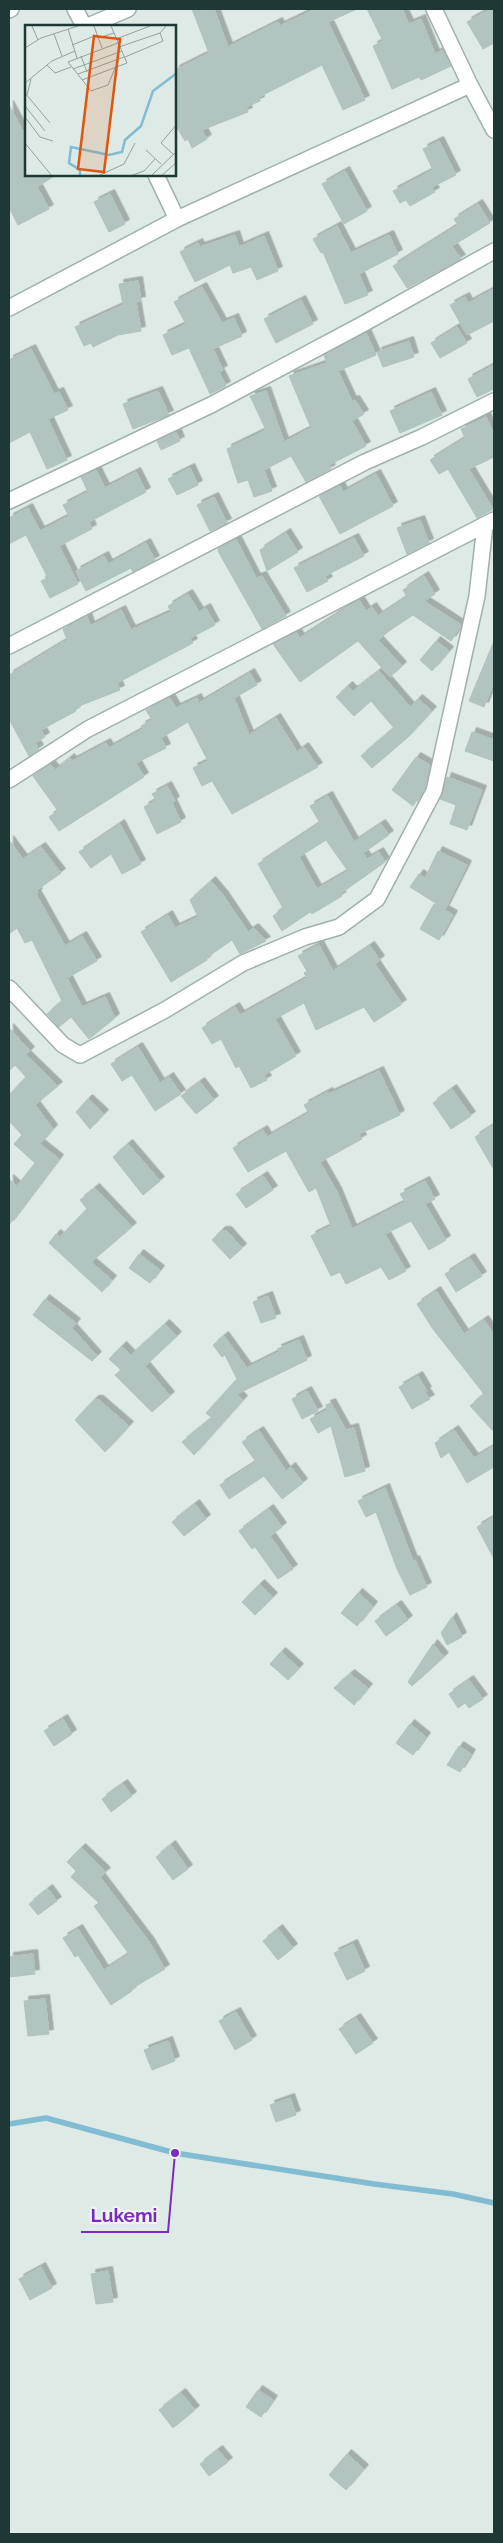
<svg xmlns="http://www.w3.org/2000/svg" width="503" height="2543" font-family="Raleway,sans-serif">
	<style>
		.lines { fill: none; stroke-linecap: round; stroke-linejoin: round }
		.stream { stroke: #81bcd2; stroke-width: 5.5 }
		.building { fill: #b2c4bf; stroke: #afc3bd; fill-rule: evenodd; filter: url(#shadow) }
		.minor-casing { stroke: #a0b1ad; stroke-width: 18 }
		.minor { stroke: #fff; stroke-width: 15 }
		.inset-river { fill: none; stroke: #81bcd2; stroke-width: 2.5 }
		.inset-road { fill: none; stroke: #91a39f; stroke-width: 1 }
		.view { fill: #de570e; fill-opacity: 0.15; stroke: #de570e; stroke-width: 2.5 }
		.inset-edge { fill: none; stroke: #1e3935; stroke-width: 2.5 }
		.leader { fill: none; stroke: #7b2cbf; stroke-width: 2 }
		.callout-dot { fill: #7b2cbf; stroke: #edf6f3; stroke-width: 2 }
		.callout-label { font-size: 19px; text-anchor: middle; font-weight: bold; fill: #7b2cbf; stroke: #edf6f3; stroke-width: 4.5; stroke-linejoin: round; paint-order: stroke }
	</style>
	<defs>
		<filter id="shadow"><feDropShadow dx="4.5" dy="-4.5" stdDeviation="0" flood-color="#0004"/></filter>
	</defs>
	<rect width="100%" height="100%" fill="#ddeae5"/>
	<g class="lines">
		<polyline class="stream" points="9,2124 46,2118 175,2153 374,2184 453,2194 494,2203"/>
	</g>
	<g class="building">
		<polygon points="192,9 214,9 228,47 278,22 280,26 315,9 357,9 328,22 365,100 343,110 322,65 259,97 260,101 246,107 248,112 202,130 207,139 192,148 188,139 185,141 175,124 175,70 209,53"/>
		<polygon points="367,9 402,9 409,24 421,19 435,54 443,50 451,66 421,80 419,77 392,89 373,46 383,41"/>
		<polygon points="490,9 494,9 494,43 483,49 467,22"/>
		<polygon points="9,105 26,137 26,175 56,175 37,187 49,209 18,225 9,207"/>
		<polygon points="439,141 456,175 432,187 435,192 410,206 406,200 400,203 393,191 433,170 423,149"/>
		<polygon points="345,171 367,211 344,224 322,184"/>
		<polygon points="110,194 125,224 109,232 94,202"/>
		<polygon points="478,204 490,223 452,246 461,259 407,288 393,266 458,225 454,219"/>
		<polygon points="337,226 351,253 389,235 398,254 359,274 368,295 345,304 323,252 321,253 313,239"/>
		<polygon points="235,235 239,247 264,236 278,271 257,280 251,267 233,273 230,265 195,282 180,252 198,243 200,247"/>
		<polygon points="138,281 141,301 136,302 141,331 118,335 93,347 91,343 84,346 75,327 123,305 119,284"/>
		<polygon points="202,287 222,323 234,318 242,336 213,349 223,370 219,372 226,386 210,394 189,348 172,355 163,335 186,324 174,302"/>
		<polygon points="494,289 494,321 467,335 450,305 465,297 468,303"/>
		<polygon points="301,300 313,324 276,343 264,319"/>
		<polygon points="457,327 467,343 440,358 431,343"/>
		<polygon points="366,333 376,355 338,371 352,401 355,400 364,414 352,421 366,446 329,465 331,469 306,482 291,456 264,470 272,491 254,497 248,480 238,483 227,449 266,430 250,396 266,391 284,442 311,428 289,376 327,363 324,355"/>
		<polygon points="409,341 414,357 383,367 377,352"/>
		<polygon points="31,349 54,394 59,392 68,410 48,419 67,460 47,469 30,432 9,443 9,360"/>
		<polygon points="494,365 494,389 477,397 468,379"/>
		<polygon points="158,391 169,415 133,429 123,404"/>
		<polygon points="431,392 442,415 400,433 390,411"/>
		<polygon points="486,417 494,435 494,457 469,469 493,509 477,518 448,469 439,474 430,460 465,438 461,429"/>
		<polygon points="176,432 180,441 161,450 157,441"/>
		<polygon points="190,468 198,485 177,495 168,479"/>
		<polygon points="96,470 105,488 136,472 146,492 89,522 92,529 59,546 78,584 50,598 41,581 48,578 26,535 9,544 9,518 28,508 40,531 69,516 63,505 88,492 81,477"/>
		<polygon points="376,474 393,506 340,534 319,496 340,486 343,492"/>
		<polygon points="214,497 227,523 210,531 197,505"/>
		<polygon points="420,520 429,543 407,554 397,528"/>
		<polygon points="286,533 298,552 267,571 260,550"/>
		<polygon points="354,538 364,556 325,576 328,581 307,592 294,568"/>
		<polygon points="236,539 256,578 262,576 286,616 262,629 218,551 219,548"/>
		<polygon points="146,543 155,560 133,572 131,568 86,591 76,571 104,556 108,564"/>
		<polygon points="424,576 435,594 424,601 461,625 460,627 451,641 413,615 389,631 378,640 402,666 390,677 358,641 300,682 273,644 296,632 300,638 359,600 366,611 372,607 378,616 407,597 403,590"/>
		<polygon points="188,594 199,612 206,608 215,625 190,638 193,643 117,683 120,690 74,708 76,711 41,730 45,737 35,743 39,749 29,756 9,719 9,675 67,640 63,629 87,616 90,626 121,610 131,630 171,612 168,606"/>
		<polygon points="436,641 449,651 432,671 420,660"/>
		<polygon points="494,641 494,682 484,707 469,701"/>
		<polygon points="379,671 410,707 418,699 432,711 407,738 372,768 361,756 394,728 371,701 354,716 336,697 348,686 353,691"/>
		<polygon points="250,673 257,685 234,698 249,735 276,718 297,752 304,747 318,767 232,814 212,781 202,786 193,768 208,761 188,722 161,738 166,748 136,763 144,777 59,831 49,817 58,811 33,776 50,764 55,770 70,758 72,761 106,743 109,748 143,729 141,726 152,720 146,710 170,698 176,708 197,698 199,703"/>
		<polygon points="472,732 494,740 494,761 465,751"/>
		<polygon points="416,757 430,765 425,788 413,806 392,790"/>
		<polygon points="447,777 482,790 467,830 450,824 456,805 440,799"/>
		<polygon points="167,786 175,801 172,803 181,822 157,834 144,807 156,800 152,794"/>
		<path d="M328 796 354 842 381 824 389 835 363 853 367 859 379 852 385 862 340 894 342 896 312 914 310 912 282 931 273 916 283 908 258 864 320 823 310 806ZM326 840 348 871 317 889 299 857Z"/>
		<polygon points="120,824 141,864 122,874 111,854 91,868 79,852"/>
		<polygon points="9,840 23,859 41,847 61,873 37,890 38,893 36,894 65,946 82,936 97,961 67,978 82,1007 105,997 115,1018 89,1039 71,1017 59,1027 47,1014 62,1001 32,940 25,943 17,928 9,934"/>
		<polygon points="438,851 467,865 445,909 410,887 419,874 425,878"/>
		<polygon points="211,881 223,895 248,932 254,928 266,941 240,954 232,940 206,958 207,960 171,982 141,932 168,915 175,928 198,917 190,900"/>
		<polygon points="434,904 453,915 439,940 420,929"/>
		<polygon points="319,945 333,971 370,946 380,960 375,964 402,1004 374,1022 364,1007 316,1030 304,1003 275,1019 296,1056 264,1075 267,1080 251,1088 239,1066 236,1068 221,1039 212,1044 202,1028 235,1007 240,1015 307,978 304,973 307,971 298,956"/>
		<polygon points="9,1028 30,1051 26,1055 58,1086 35,1105 53,1129 40,1144 59,1159 9,1225 9,1179 17,1186 35,1163 14,1144 22,1135 9,1121 9,1095 26,1077 15,1065 9,1071"/>
		<polygon points="138,1047 160,1083 169,1077 181,1094 155,1111 132,1075 122,1081 111,1064"/>
		<polygon points="379,1071 400,1115 359,1134 362,1139 320,1162 337,1192 352,1229 405,1202 400,1194 425,1181 435,1199 425,1204 446,1240 429,1250 411,1221 385,1234 406,1271 389,1280 381,1267 346,1284 340,1272 331,1276 311,1236 331,1226 316,1188 309,1192 286,1151 248,1172 233,1148 263,1130 267,1137 309,1113 304,1105 328,1092 329,1094"/>
		<polygon points="200,1082 214,1100 196,1114 181,1096"/>
		<polygon points="452,1089 471,1116 451,1129 433,1103"/>
		<polygon points="88,1099 104,1114 90,1129 76,1112"/>
		<polygon points="494,1125 494,1170 475,1137"/>
		<polygon points="128,1144 160,1181 143,1195 113,1157"/>
		<polygon points="263,1176 273,1190 246,1208 236,1194"/>
		<polygon points="95,1188 132,1227 91,1262 112,1280 102,1292 49,1243 56,1234 60,1237 87,1209 80,1200"/>
		<polygon points="221,1231 227,1231 242,1248 230,1259 212,1240"/>
		<polygon points="139,1254 160,1270 150,1283 129,1268"/>
		<polygon points="470,1258 482,1276 456,1292 445,1274"/>
		<polygon points="436,1291 464,1334 484,1320 494,1335 494,1432 470,1406 484,1394 433,1329 417,1304"/>
		<polygon points="268,1296 276,1318 261,1323 253,1302"/>
		<polygon points="45,1299 76,1323 72,1328 97,1356 92,1361 33,1315"/>
		<polygon points="165,1324 177,1336 145,1366 170,1396 152,1412 115,1375 121,1370 109,1359 122,1346 131,1355"/>
		<polygon points="224,1336 247,1368 279,1352 277,1349 299,1340 307,1360 237,1394 243,1400 194,1455 182,1442 212,1418 206,1413 237,1379 225,1355 222,1357 213,1345"/>
		<polygon points="418,1376 427,1391 425,1392 430,1399 412,1409 399,1387"/>
		<polygon points="307,1391 318,1411 302,1419 292,1399"/>
		<polygon points="94,1400 99,1400 129,1426 105,1452 75,1420"/>
		<polygon points="331,1403 346,1430 354,1428 365,1471 345,1477 331,1426 318,1433 310,1419 327,1410 326,1405"/>
		<polygon points="454,1430 474,1458 494,1446 494,1467 467,1483 449,1452 441,1458 435,1443"/>
		<polygon points="259,1431 286,1471 291,1467 303,1483 282,1499 264,1476 229,1499 220,1485 256,1462 242,1442"/>
		<polygon points="385,1488 413,1561 415,1560 427,1587 410,1595 397,1569 376,1512 366,1517 358,1501"/>
		<polygon points="195,1504 206,1519 184,1536 172,1522"/>
		<polygon points="269,1509 282,1527 270,1536 293,1569 278,1579 255,1547 252,1549 239,1531"/>
		<polygon points="494,1517 494,1559 477,1527"/>
		<polygon points="260,1584 273,1597 255,1615 242,1602"/>
		<polygon points="358,1593 373,1606 357,1626 341,1613"/>
		<polygon points="397,1605 408,1620 386,1636 375,1621"/>
		<polygon points="452,1617 462,1637 447,1645 441,1633"/>
		<polygon points="433,1644 444,1657 412,1686 408,1682"/>
		<polygon points="281,1652 299,1668 288,1680 270,1664"/>
		<polygon points="350,1674 368,1688 354,1705 334,1688"/>
		<polygon points="469,1680 483,1699 469,1708 465,1703 458,1708 449,1694"/>
		<polygon points="63,1719 72,1734 54,1746 44,1731"/>
		<polygon points="410,1724 426,1737 413,1755 396,1743"/>
		<polygon points="459,1746 471,1754 460,1772 447,1765"/>
		<polygon points="123,1784 132,1796 111,1812 102,1799"/>
		<polygon points="171,1845 188,1869 173,1880 156,1857"/>
		<polygon points="81,1848 106,1872 100,1877 150,1943 165,1969 131,1989 132,1991 111,2005 78,1955 75,1957 63,1938 78,1929 104,1970 129,1954 94,1906 99,1903 71,1877 76,1871 67,1862"/>
		<polygon points="48,1889 57,1901 38,1915 29,1904"/>
		<polygon points="278,1929 293,1948 278,1960 263,1941"/>
		<polygon points="353,1944 365,1971 347,1980 334,1953"/>
		<polygon points="33,1954 35,1974 9,1977 9,1957"/>
		<polygon points="45,1999 49,2034 28,2036 24,2001"/>
		<polygon points="236,2012 252,2040 235,2050 219,2021"/>
		<polygon points="356,2018 373,2043 356,2054 339,2029"/>
		<polygon points="168,2041 175,2061 152,2070 144,2050"/>
		<polygon points="290,2098 296,2115 276,2122 270,2105"/>
		<polygon points="41,2267 52,2288 30,2300 19,2279"/>
		<polygon points="108,2271 113,2302 96,2304 91,2274"/>
		<polygon points="258,2390 273,2400 261,2417 246,2407"/>
		<polygon points="181,2393 195,2410 173,2428 159,2410"/>
		<polygon points="218,2450 228,2462 209,2476 200,2464"/>
		<polygon points="347,2454 364,2469 346,2490 329,2475"/>
	</g>
	<g class="lines">
		<defs>
			<g id="minor">
				<polyline points="75,9 84,26"/>
				<polyline points="434,9 470,85 494,130"/>
				<polyline points="9,10 11,9"/>
				<polyline points="88,26 128,9"/>
				<polyline points="156,175 177,219"/>
				<polyline points="9,308 177,219 470,85"/>
				<polyline points="9,501 211,405 363,324 494,251"/>
				<polyline points="9,646 365,462 422,437 494,401"/>
				<polyline points="9,780 88,729 494,520"/>
				<polyline points="9,988 63,1045 80,1055 165,1010 243,963 305,937 339,927 377,899 434,791 477,596 485,525"/>
			</g>
		</defs>
		<use href="#minor" class="minor-casing"/>
		<use href="#minor" class="minor"/>
	</g>
	<g transform="translate(25 25)">
		<rect width="151" height="151" fill="#ddeae5"/>
		<path class="inset-river" d="M55 151V145L44 138 46 122 84 130 97 127 100 115 116 101 128 66 152 48"/>
		<path class="inset-road" d="M7 1 13 15M69 1 77 23M43 4 52 33M29 9 37 31M73 13 89 8M91 14 125 1M47 20 72 10M94 22 135 8 141 1M0 23 16 13 53 1M56 31 62 47M100 32 138 16 135 8M22 40 30 48 46 42M91 41 83 60 66 66 43 37 93 18M48 44 97 26M53 49 99 32M57 55 102 38 86 1M0 58 27 36 50 26M0 68 25 98M2 70 6 54M0 81 20 106M0 92 15 112 28 116M0 118 27 151M121 125 136 139M148 129 136 118 152 99M73 151 99 139 110 118M105 151 119 146 130 134M126 151 152 126M136 151 152 137"/>
		<path class="view" d="M69 11 95 14 79 147 53 144Z"/>
		<rect width="151" height="151" class="inset-edge"/>
	</g>
	<path class="leader" d="M175 2153L168 2232H81"/>
	<circle class="callout-dot" cx="175" cy="2153" r="5"/>
	<g class="callout-label">
		<text x="124" y="2222">Lukemi</text>
	</g>
	<rect width="503" height="2543" fill="none" stroke="#1e3935" stroke-width="20"/>
</svg>
